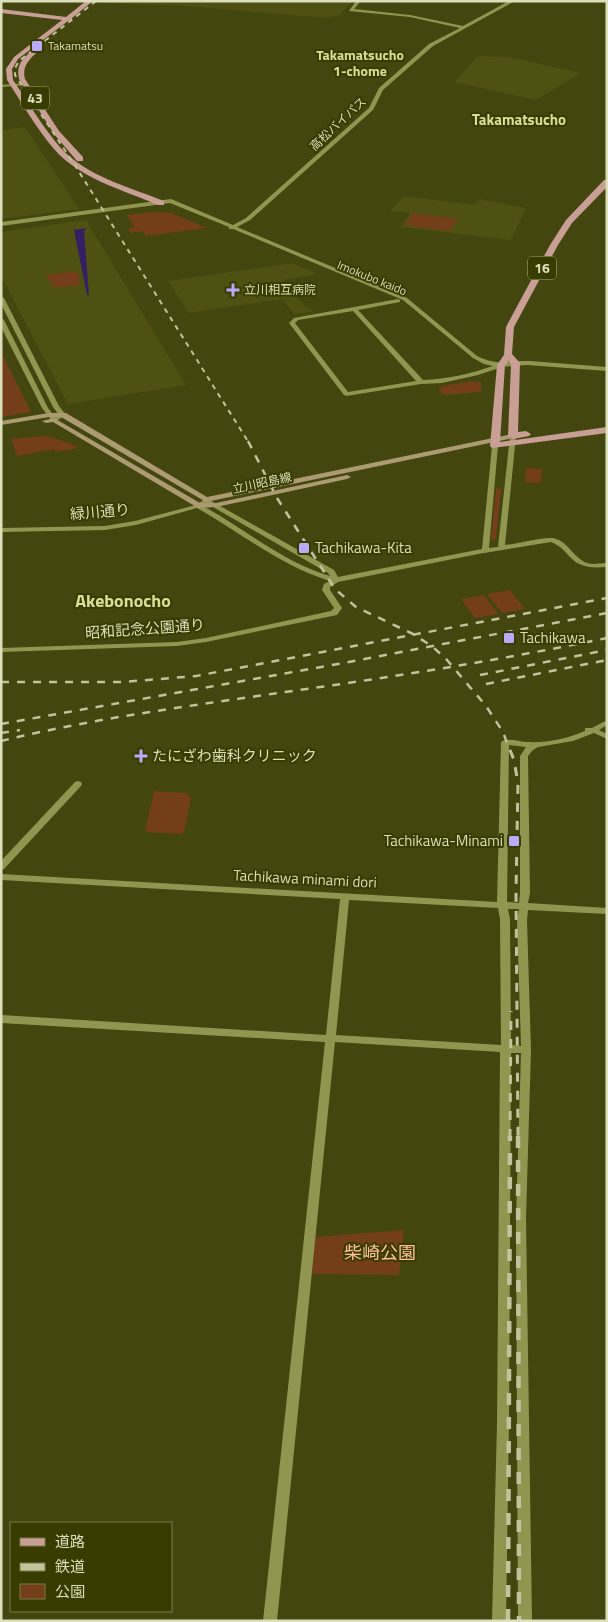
<svg xmlns="http://www.w3.org/2000/svg" width="608" height="1622" font-family="'Titillium Web','Noto Sans JP',sans-serif">
	<style>
		.built { fill: #4e5111 }
		.green { fill: #733e19 }
		.water { fill: #341e64 }
		.lines { fill: none; stroke-linecap: round; stroke-linejoin: round }
		.tertiary { fill: #90964f; fill-rule: evenodd }
		.secondary { fill: #ac9a72; fill-rule: evenodd }
		.primary { fill: #c89e95; fill-rule: evenodd }
		.rail-far3 { stroke: #c0c39c; stroke-width: 2; stroke-dasharray: 5 5; stroke-linecap: butt }
		.rail-far2 { stroke: #c0c39c; stroke-width: 2.5; stroke-dasharray: 8 8; stroke-linecap: butt }
		.rail-far1 { stroke: #c0c39c; stroke-width: 3; stroke-dasharray: 9 9; stroke-linecap: butt }
		.rail { stroke: #c0c39c; stroke-width: 4.5; stroke-dasharray: 12 12; stroke-linecap: butt }
		.poi-dot { fill: #b9abf7; stroke: #393c00; stroke-width: 2 }
		.labels { text-anchor: middle; stroke-width: 4; stroke-linejoin: round; paint-order: stroke }
		.far-poi-label { font-size: 12px; fill: #dbdfbb; stroke: #393c00; text-anchor: start }
		.far-street-label { font-size: 12px; fill: #dbdfbb; stroke: #393c00 }
		.far-neighbourhood-label { font-size: 14px; font-weight: bold; fill: #d9df96; stroke: #393c00 }
		.shield { fill: #393c00; stroke: #aaae83; stroke-width: 1 }
		.shield-label { font-size: 14px; font-weight: bold; fill: #dbdfbb }
		.far-quarter-label { font-size: 15px; font-weight: bold; fill: #d9df96; stroke: #393c00 }
		.street-label { font-size: 15px; fill: #dbdfbb; stroke: #393c00 }
		.poi-label { font-size: 15px; fill: #dbdfbb; stroke: #393c00; text-anchor: start }
		.quarter-label { font-size: 18px; font-weight: bold; fill: #d9df96; stroke: #393c00 }
		.near-park-label { font-size: 18px; fill: #febf99; stroke: #393c00 }
	</style>
	<rect width="100%" height="100%" fill="#43460e"/>
	<g class="built">
		<polygon points="107,1 352,1 340,15 326,18 187,6 105,3"/>
		<polygon points="478,56 509,57 581,73 536,100 454,82"/>
		<polygon points="25,127 79,209 1,219 1,130"/>
		<polygon points="404,196 474,205 479,199 526,208 511,240 401,227 410,213 390,211"/>
		<polygon points="86,220 186,385 68,404 1,276 1,232"/>
		<polygon points="292,263 318,274 284,280 305,307 314,311 294,314 282,299 189,313 168,281"/>
	</g>
	<g class="green">
		<polygon points="153,212 171,213 207,228 146,236 143,231 131,233 128,229 134,227 127,215"/>
		<polygon points="413,213 458,219 450,231 404,225"/>
		<polygon points="77,271 81,285 56,288 45,275"/>
		<polygon points="1,352 31,412 1,417"/>
		<polygon points="472,381 481,382 481,392 445,395 438,390 442,386"/>
		<path d="M45 436C52 437 74 444 79 448L56 452 54 449 17 456 11 439Z"/>
		<polygon points="526,468 542,469 541,483 525,482"/>
		<polygon points="496,488 501,489 496,539 493,540 491,538"/>
		<polygon points="510,590 525,609 502,613 487,594"/>
		<polygon points="484,595 498,614 475,618 461,599"/>
		<polygon points="154,791 187,793 191,798 184,832 181,834 145,832"/>
		<polygon points="404,1230 399,1275 312,1274 315,1237"/>
	</g>
	<polygon class="water" points="87,228 84,231 89,295 87,295 74,230"/>
	<g class="lines">
		<g class="tertiary">
			<path d="M356 1H361L354 9 410 15 463 26 509 1H515L433 46 383 90 373 110 250 220 237 227 407 298 477 356C499 367 508 360 530 361 555 363 581 365 607 367V371L527 365 502 367 478 375 442 383 421 384 346 396 344 395 289 323 294 318 398 299 400 300V302L358 310 423 380C447 379 470 374 493 366L484 364 473 358 403 300 233 229H229V227L170 203 1 226V222L171 199 233 225 246 218 369 108 379 88 429 44 460 28 410 17 349 11ZM353 311 416 381 348 392 295 323 298 320Z"/>
			<polygon points="27,83 27,84 25,85 1,87 1,85"/>
			<polygon points="1,296 4,298 59,406 66,415 56,421 52,421 42,408 1,327 1,318 4,320 48,408 55,417 59,415 53,407 1,304"/>
			<path d="M513 434 516 436 505 545C516 544 542 537 552 538 568 540 573 558 587 563 593 565 600 563 607 563V567C592 568 580 568 570 557 564 550 559 545 551 542L478 554 338 582 330 587V590L342 608 337 615 206 642 177 646 1 652V648L177 642 206 638 331 611 334 608 322 590 324 584 330 581C281 566 241 533 197 508L136 525 105 530 1 532V528L105 526 135 521 196 505 206 498 334 570 338 577 482 549 492 446 495 444 498 446 489 548 498 547 510 436ZM206 503 328 573 330 576C283 562 245 529 203 506Z"/>
			<path d="M607 720V725L599 730 607 734V739L594 733 573 741 538 747 533 750 528 756 530 893 528 903 607 908V914L528 910 527 920 531 1050 526 1218 532 1621H518L516 1218 521 1053H511L509 1423 506 1621H492L497 1423 500 1052 335 1042 277 1621H263L325 1042 1 1023V1015L326 1035 340 899 1 880V874L497 902 501 742C507 737 519 742 527 742 547 743 566 739 585 731V728H592ZM509 745 526 747 520 756V893L519 903 507 902ZM349 900 498 908 500 919 501 1045 336 1035ZM508 909H519L517 920 521 1046 511 1045 510 919Z"/>
			<polygon points="78,781 81,782 82,784 81,786 4,869 1,870 1,861 75,782"/>
		</g>
		<g class="secondary">
			<polygon points="49,413 66,413 207,497 513,434 517,436 513,438 206,502 61,417 49,417 1,425 1,421"/>
			<polygon points="54,418 200,503 216,503 347,475 351,477 347,479 216,507 198,508 53,422 46,423 42,421"/>
		</g>
		<g class="primary">
			<path d="M86 1H93L72 18V20L68 21 18 59 12 69 13 80C28 102 42 126 59 146 85 176 129 187 164 201V205H158C124 190 80 179 54 149 36 128 22 103 7 80L6 69 14 57 62 20 1 13V9L66 17Z"/>
			<path d="M32 51 37 52C29 60 22 66 25 79L59 131 83 157V161H77L54 134 19 79C16 66 22 58 32 51Z"/>
			<polygon points="604,180 607,180 607,187 572,223 558,245 514,327 512,354 520,363 518,432 526,431 531,434 529,436 513,439 508,436 511,364 509,361 505,365 500,442 607,427 607,433 492,448 490,446 497,365 504,355 506,327 550,245 566,220"/>
		</g>
		<polyline class="rail-far3" points="96,1 19,61 15,68 15,75 76,167 249,443"/>
		<g class="rail-far2">
			<polyline points="248,441 277,498 335,589 356,607 413,634 433,647 447,660 486,706 503,732 510,751"/>
			<polyline points="480,675 607,650"/>
			<polyline points="1,682 123,682 196,676 607,598"/>
			<polyline points="486,684 607,660"/>
			<polyline points="1,724 338,664 607,613"/>
			<polyline points="1,733 20,730"/>
			<path d="M1 741C95 718 190 706 285 692 393 677 500 660 607 638"/>
		</g>
		<g class="rail-far1">
			<polyline points="510,750 514,760 518,783 516,892 518,1138"/>
			<polyline points="510,1138 511,1011"/>
		</g>
		<g class="rail">
			<polyline points="518,1136 519,1621"/>
			<polyline points="508,1621 510,1136"/>
		</g>
	</g>
	<g class="poi-dot">
		<rect x="31" y="40" width="12" height="12" rx="2.5"/>
		<path d="M230.5 282.5h5v5h5v5h-5v5h-5v-5h-5v-5h5z"/>
		<rect x="298" y="542" width="12" height="12" rx="2.5"/>
		<rect x="503" y="632" width="12" height="12" rx="2.5"/>
		<path d="M138.5 748.5h5v5h5v5h-5v5h-5v-5h-5v-5h5z"/>
		<rect x="508" y="835" width="12" height="12" rx="2.5"/>
	</g>
	<g class="labels">
		<g class="far-poi-label">
			<text x="48" y="50">Takamatsu</text>
			<text x="244" y="294">立川相互病院</text>
		</g>
		<g class="far-street-label">
			<text transform="translate(338 124) rotate(-43)" y="4">高松バイパス</text>
			<text transform="translate(372 278) rotate(22)" y="4">Imokubo kaido</text>
			<text transform="translate(262 483) rotate(-12)" y="4">立川昭島線</text>
		</g>
		<g class="far-neighbourhood-label">
			<text x="360" y="60">Takamatsucho<tspan x="360" dy="16">1-chome</tspan></text>
		</g>
		<g class="shield">
			<rect x="21" y="86.5" width="28" height="23" rx="4"/>
			<rect x="528" y="256.5" width="28" height="23" rx="4"/>
		</g>
		<g class="shield-label">
			<text x="35" y="103">43</text>
			<text x="542" y="273">16</text>
		</g>
		<g class="far-quarter-label">
			<text x="519" y="125">Takamatsucho</text>
		</g>
		<g class="street-label">
			<text transform="translate(100 512) rotate(-5)" y="5">緑川通り</text>
			<text transform="translate(145 629) rotate(-4)" y="5">昭和記念公園通り</text>
			<text transform="translate(305 879) rotate(3)" y="5">Tachikawa minami dori</text>
		</g>
		<g class="poi-label">
			<text x="315" y="553">Tachikawa-Kita</text>
			<text x="520" y="643">Tachikawa</text>
			<text x="152" y="761">たにざわ歯科クリニック</text>
			<text x="503" y="846" text-anchor="end">Tachikawa-Minami</text>
		</g>
		<g class="quarter-label">
			<text x="123" y="607">Akebonocho</text>
		</g>
		<g class="near-park-label">
			<text x="380" y="1259">柴崎公園</text>
		</g>
	</g>
	<rect width="608" height="1622" fill="none" stroke="#dbdfbb" stroke-width="5"/>
	<rect x="10" y="1522" width="162" height="90" fill="#393c00" stroke="#7a7d4b"/>
	<rect x="20" y="1538" width="25" height="8" fill="#c89e95" stroke="#7a7d4b"/>
	<text x="55" y="1547" font-size="15" fill="#dbdfbb">道路</text>
	<rect x="20" y="1563" width="25" height="8" fill="#c0c39c" stroke="#7a7d4b"/>
	<text x="55" y="1572" font-size="15" fill="#dbdfbb">鉄道</text>
	<rect x="20" y="1584" width="25" height="15" fill="#733e19" stroke="#7a7d4b"/>
	<text x="55" y="1597" font-size="15" fill="#dbdfbb">公園</text>
</svg>
